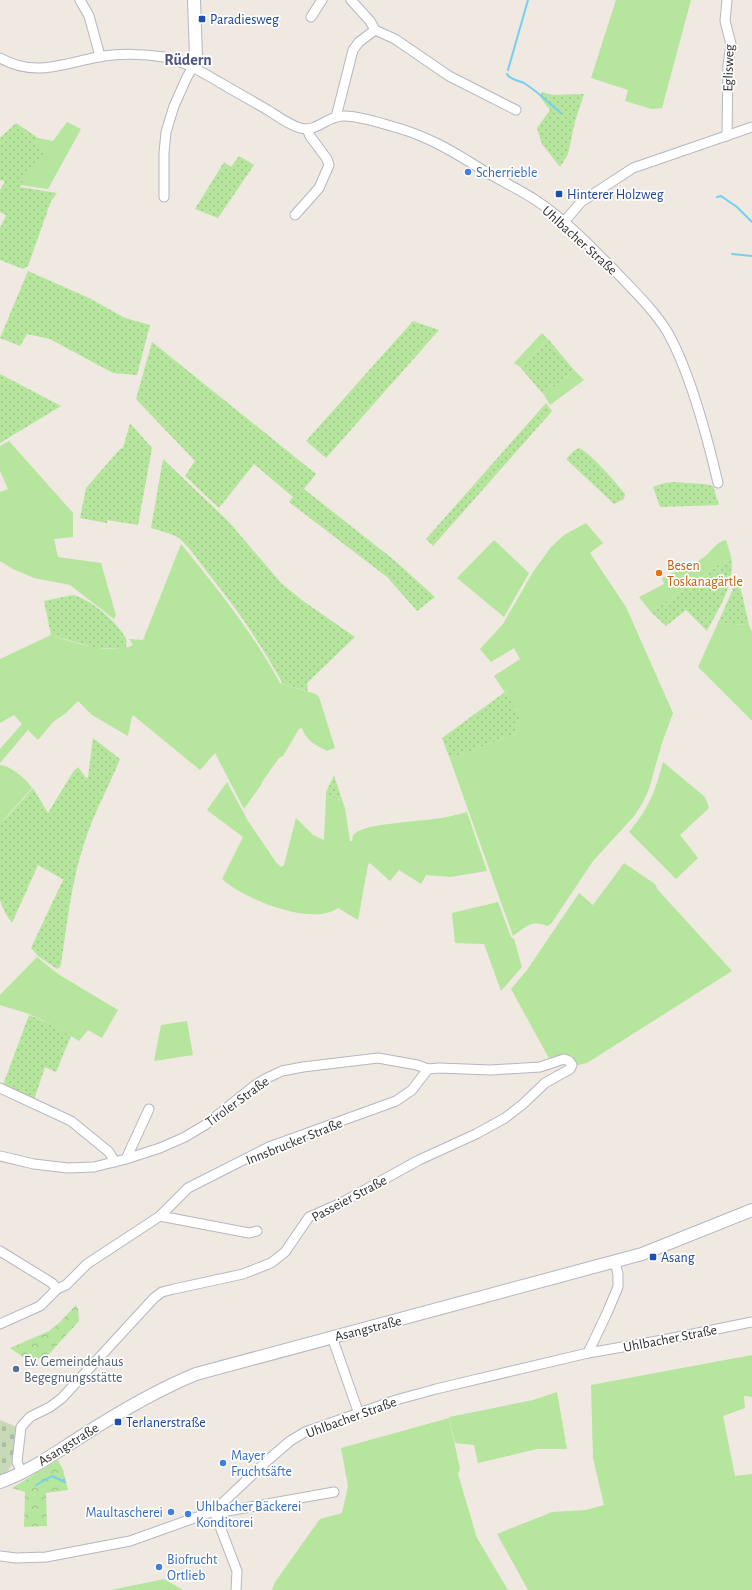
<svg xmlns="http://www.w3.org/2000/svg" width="752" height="1590" font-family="'Alegreya Sans',sans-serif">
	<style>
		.grass { fill: url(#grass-dots) }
		.forest { fill: url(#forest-crowns) }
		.cemetery { fill: url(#cemetery-stones) }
		.garden { fill: #b6e59e }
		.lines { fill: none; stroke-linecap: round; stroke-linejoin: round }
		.stream { stroke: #75cff0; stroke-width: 2 }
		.street-casing { stroke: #b4b7c1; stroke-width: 11 }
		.secondary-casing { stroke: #b4b7c1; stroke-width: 14 }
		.street { stroke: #fff; stroke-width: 9 }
		.secondary { stroke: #fff; stroke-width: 12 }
		.transit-dot { fill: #1a4fb4; stroke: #fff; stroke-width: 1.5 }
		.shop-dot { fill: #3f7fe0; stroke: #fff; stroke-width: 1.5 }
		.food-dot { fill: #e8710a; stroke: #fff; stroke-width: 1.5 }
		.service-dot { fill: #5c6f8a; stroke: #fff; stroke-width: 1.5 }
		.labels { text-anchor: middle; stroke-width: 3.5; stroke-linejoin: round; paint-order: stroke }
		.transit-label { font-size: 14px; fill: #164399; stroke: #fff; text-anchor: start }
		.street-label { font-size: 14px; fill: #2e2e2e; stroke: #fff }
		.shop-label { font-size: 14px; fill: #366cbe; stroke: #fff; text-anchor: start }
		.food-label { font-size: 14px; fill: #c56008; stroke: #fff; text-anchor: start }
		.service-label { font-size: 14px; fill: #4e5e75; stroke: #fff; text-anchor: start }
		.quarter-label { font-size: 16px; font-weight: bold; fill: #4d5680; stroke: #fff }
	</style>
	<defs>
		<pattern id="grass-dots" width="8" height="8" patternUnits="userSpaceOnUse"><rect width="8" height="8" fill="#b6e59e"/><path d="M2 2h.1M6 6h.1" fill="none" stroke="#9dc588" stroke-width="1.8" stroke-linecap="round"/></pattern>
		<pattern id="forest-crowns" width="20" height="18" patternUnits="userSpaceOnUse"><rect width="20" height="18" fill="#b6e59e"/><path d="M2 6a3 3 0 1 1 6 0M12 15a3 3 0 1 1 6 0" fill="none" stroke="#9dc588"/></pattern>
		<pattern id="cemetery-stones" width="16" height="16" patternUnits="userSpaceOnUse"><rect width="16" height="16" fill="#c8d9b8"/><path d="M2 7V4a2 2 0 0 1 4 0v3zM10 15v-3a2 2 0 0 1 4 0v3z" fill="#acbb9e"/></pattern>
	</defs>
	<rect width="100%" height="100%" fill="#efe9e1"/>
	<g class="grass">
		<polygon points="542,92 552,95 584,94 575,121 568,154 560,167 542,144 537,128 550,110 540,97"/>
		<polygon points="16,123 38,138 34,144 45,152 20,187 57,193 51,201 28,266 23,269 0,260 0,228 6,215 0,212 0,190 5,181 0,180 0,138"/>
		<polygon points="239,156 254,165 218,218 195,209 224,162 231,167"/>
		<polygon points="28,271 89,298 125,318 150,325 137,375 113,373 50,339 27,334 20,346 0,338"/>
		<polygon points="413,321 439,330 326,458 306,441"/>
		<polygon points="548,339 574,370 544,395 520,367"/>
		<polygon points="152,342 316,474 304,489 394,560 435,597 417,611 387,577 289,502 293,497 254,464 219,508 185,476 195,461 136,399"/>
		<polygon points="0,374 61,406 0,443"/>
		<polygon points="546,403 552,411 433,546 426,539"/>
		<polygon points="130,423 152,448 138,525 107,520 107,523 80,518 86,488 120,449 123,448"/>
		<path d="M579 448C591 453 616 483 625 494L624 499 614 504 566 459 574 451Z"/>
		<path d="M163 459 229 522 281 583 303 601 355 637 307 683 308 691 283 684C261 644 236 607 207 572 199 561 190 548 180 539 172 533 160 531 151 528Z"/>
		<polygon points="674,482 704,484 713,486 719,505 660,507 653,487 665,483"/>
		<path d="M731 556C736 583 719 608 707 631L686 610 666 626 651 612Z"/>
		<polygon points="737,580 739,581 749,625 718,623"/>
		<path d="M73 595C89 598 120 624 126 639 127 642 126 646 126 649L96 648 51 635 44 601Z"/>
		<polygon points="505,692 520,715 515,734 450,759 442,738"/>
		<path d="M93 738 120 759C108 789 92 816 83 847 71 884 67 925 61 964L60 967 57 969 38 956 31 948 63 880 66 881 38 865 12 923 5 913 0 900V822L7 817 33 788 48 813 73 772 78 767 86 778 88 777Z"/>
		<polygon points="334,775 342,800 326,797 326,792"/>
		<polygon points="29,1015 53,1025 71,1036 56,1072 45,1067 34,1100 3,1085"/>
	</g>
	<g class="forest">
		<polygon points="76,1305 78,1309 79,1321 49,1354 30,1362 10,1348 49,1331 59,1323"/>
		<polygon points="58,1460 63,1470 68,1490 46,1493 47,1526 24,1527 25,1492 12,1488"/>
	</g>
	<path class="cemetery" d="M0 1420 17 1427C15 1443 18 1469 0 1477Z"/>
	<g class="garden">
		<polygon points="616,0 691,0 662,108 652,109 625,101 628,90 591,78"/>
		<polygon points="67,122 81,129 48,189 20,185 45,152 34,144 38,138 53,141"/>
		<polygon points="542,333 548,339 520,367 514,363"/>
		<polygon points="574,370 584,380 550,405 544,395"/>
		<polygon points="9,441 73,513 73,537 54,539 58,557 101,563 116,615 114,619 70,585 34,578 13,569 0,561 0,492 8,489 0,471 0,446"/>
		<path d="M586 523 603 543 590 553 626 607 673 713 662 743 649 789 643 802 635 815 593 861 551 924 547 926C531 920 527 926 513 936L450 759 515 734 520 715 494 676 520 659 514 648 491 662 480 649 503 624 533 572 551 547 564 535Z"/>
		<polygon points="494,540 529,573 504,617 457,578"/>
		<path d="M726 540 731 556 651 612 639 597 664 584 662 578C676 571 692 566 704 557 711 552 717 541 726 540Z"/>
		<path d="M181 544C217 588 253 633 280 683L316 694 319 697 335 748 327 751C316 745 306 741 302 728L299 729 283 756 279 758 262 782 261 785 244 809 215 753 200 770 134 716H132L128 736 92 715 78 701 66 713 53 722 38 740 28 730 0 763V749L22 724 14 715 0 723V659L51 635C72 642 112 656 133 645L129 639 143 640Z"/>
		<polygon points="718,623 749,625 752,632 752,721 698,667"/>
		<path d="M663 762 705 797 709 808 680 835 698 858 676 879 629 832C649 808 655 792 663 762Z"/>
		<path d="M0 765C10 765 27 780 32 788L6 817 0 822Z"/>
		<path d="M227 782 248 821 276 862 281 867 284 865 296 818 313 835 324 840 326 797 342 800 345 808 350 841H352L353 835C364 823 416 822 434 819 445 818 456 815 467 812L487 871 450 877 426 875 421 884 399 870 390 881 370 863 368 865 358 920 338 908C312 927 244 899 222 879L243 837 207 810Z"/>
		<polygon points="624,863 655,884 658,890 732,971 587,1063 578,1065 551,1062 511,989 527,970 579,893 593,905"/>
		<polygon points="498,902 511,937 514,939 522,967 501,991 484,944 455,943 452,913"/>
		<polygon points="37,957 58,974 118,1010 102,1038 88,1030 79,1041 53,1025 29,1014 0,1005 0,995"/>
		<polygon points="187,1021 193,1055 154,1061 161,1025"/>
		<polygon points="752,1355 752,1397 744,1396 745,1408 723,1416 735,1476 752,1474 752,1590 528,1590 497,1534 552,1512 586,1510 604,1505 593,1458 591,1385"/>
		<polygon points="557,1392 567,1449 537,1449 478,1463 474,1445 455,1443 449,1417 533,1400"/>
		<polygon points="449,1418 460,1469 458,1474 477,1538 508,1590 272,1590 275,1582 320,1519 342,1513 348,1486 341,1448"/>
		<polygon points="164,1579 183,1590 111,1590"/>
	</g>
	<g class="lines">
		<g class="stream">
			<polyline points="508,70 528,0"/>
			<path d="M507 74C510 80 518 80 524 83 537 91 549 103 561 113"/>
			<polyline points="717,197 721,196 737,207 752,222"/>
			<polyline points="732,254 752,256"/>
			<polyline points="36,1485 52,1476 65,1482"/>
		</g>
		<defs>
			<g id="street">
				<polyline points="80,0 89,16 100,56"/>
				<polyline points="351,0 370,21 375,30"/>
				<polyline points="727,0 725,21 731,44 728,65 727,136"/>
				<polyline points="311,17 322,0"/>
				<polyline points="375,30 395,39 449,76 516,110"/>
				<path d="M0 58C36 78 63 63 99 57 118 53 145 54 164 57 184 61 202 72 219 82 236 92 254 102 271 112 280 118 290 125 300 128 316 133 327 116 343 116 358 115 383 124 398 128 429 137 454 152 481 169 499 180 519 189 537 201 567 221 592 248 617 273 635 292 654 310 668 333 691 374 707 436 718 483"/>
				<polyline points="336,117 353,50 359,42 375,30"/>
				<polyline points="164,197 164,153 166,132 174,106 187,77 193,67"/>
				<polyline points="295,215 319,188 329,165 327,159 310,136 307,129"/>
				<polyline points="564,222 581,202 633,168 752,127"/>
				<polyline points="0,1088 71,1121 109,1152 115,1162"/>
				<polyline points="0,1156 34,1164 68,1168 94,1167 126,1159 160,1148 185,1137 205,1125 254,1086 265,1079 282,1071 303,1067 378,1058 417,1065 428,1069 439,1068 491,1070 540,1067 564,1059 569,1061 572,1065 570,1069 545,1083 523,1104 505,1118 476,1134 419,1160 341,1203 309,1217 285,1252 271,1263 243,1274 174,1289 162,1292 154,1298 62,1398 50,1407 30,1417 21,1427 17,1462 22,1473"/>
				<polyline points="126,1159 149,1109"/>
				<polyline points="160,1216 249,1233 257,1231"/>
				<polyline points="0,1251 52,1283 57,1289"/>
				<polyline points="0,1324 40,1306 57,1289 66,1285 87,1264 160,1216 188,1188 269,1147 396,1101 412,1090 428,1069"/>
				<polyline points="332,1337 359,1414"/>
				<polyline points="588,1353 607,1313 618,1287 618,1274 615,1262"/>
				<polyline points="214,1511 222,1512 334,1492"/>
				<polyline points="214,1511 237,1571 236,1590"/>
				<polyline points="0,1556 16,1558 46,1557 130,1541 214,1511 268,1460 290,1441 305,1432 396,1400 436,1389 588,1353 663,1340 752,1322"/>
			</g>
			<g id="secondary">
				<polyline points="193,67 196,56 194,0"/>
				<path d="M0 1482C31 1471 58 1451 85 1434 121 1411 157 1390 196 1374L642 1254 752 1210"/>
			</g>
		</defs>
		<use href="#street" class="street-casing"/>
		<use href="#secondary" class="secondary-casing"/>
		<use href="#street" class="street"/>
		<use href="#secondary" class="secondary"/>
	</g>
	<g class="transit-dot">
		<rect x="198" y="15" width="8" height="8" rx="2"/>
		<rect x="555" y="190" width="8" height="8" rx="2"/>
		<rect x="649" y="1253" width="8" height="8" rx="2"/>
		<rect x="114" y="1418" width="8" height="8" rx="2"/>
	</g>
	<g class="shop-dot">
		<circle cx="468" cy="172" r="4"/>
		<circle cx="223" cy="1463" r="4"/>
		<circle cx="171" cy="1512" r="4"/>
		<circle cx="188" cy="1514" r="4"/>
		<circle cx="159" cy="1567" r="4"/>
	</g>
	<circle class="food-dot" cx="659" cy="573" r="4"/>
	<circle class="service-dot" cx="16" cy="1369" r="4"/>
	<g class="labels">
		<g class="transit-label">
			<text x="210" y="24">Paradiesweg</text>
			<text x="567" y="199">Hinterer Holzweg</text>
			<text x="661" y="1262">Asang</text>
			<text x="126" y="1427">Terlanerstraße</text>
		</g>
		<g class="street-label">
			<text transform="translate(728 68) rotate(-88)" y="5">Eglisweg</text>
			<text transform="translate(580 240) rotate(42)" y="5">Uhlbacher Straße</text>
			<text transform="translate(237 1101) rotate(-36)" y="5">Tiroler Straße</text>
			<text transform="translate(294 1141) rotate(-22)" y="5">Innsbrucker Straße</text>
			<text transform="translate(349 1198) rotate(-28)" y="5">Passeier Straße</text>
			<text transform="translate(368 1328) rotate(-14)" y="5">Asangstraße</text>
			<text transform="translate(670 1338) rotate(-11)" y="5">Uhlbacher Straße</text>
			<text transform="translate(351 1417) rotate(-20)" y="5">Uhlbacher Straße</text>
			<text transform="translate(68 1444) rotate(-32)" y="5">Asangstraße</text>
		</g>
		<g class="shop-label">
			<text x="476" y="177">Scherrieble</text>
			<text x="231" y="1460">Mayer<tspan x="231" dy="16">Fruchtsäfte</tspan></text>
			<text x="196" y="1511">Uhlbacher Bäckerei<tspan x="196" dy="16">Konditorei</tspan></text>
			<text x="163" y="1517" text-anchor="end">Maultascherei</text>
			<text x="167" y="1564">Biofrucht<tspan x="167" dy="16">Ortlieb</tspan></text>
		</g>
		<g class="food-label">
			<text x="667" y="570">Besen<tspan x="667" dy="16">Toskanagärtle</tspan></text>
		</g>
		<g class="service-label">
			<text x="24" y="1366">Ev. Gemeindehaus<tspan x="24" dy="16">Begegnungsstätte</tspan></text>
		</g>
		<g class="quarter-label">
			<text x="188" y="65">Rüdern</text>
		</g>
	</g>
</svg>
